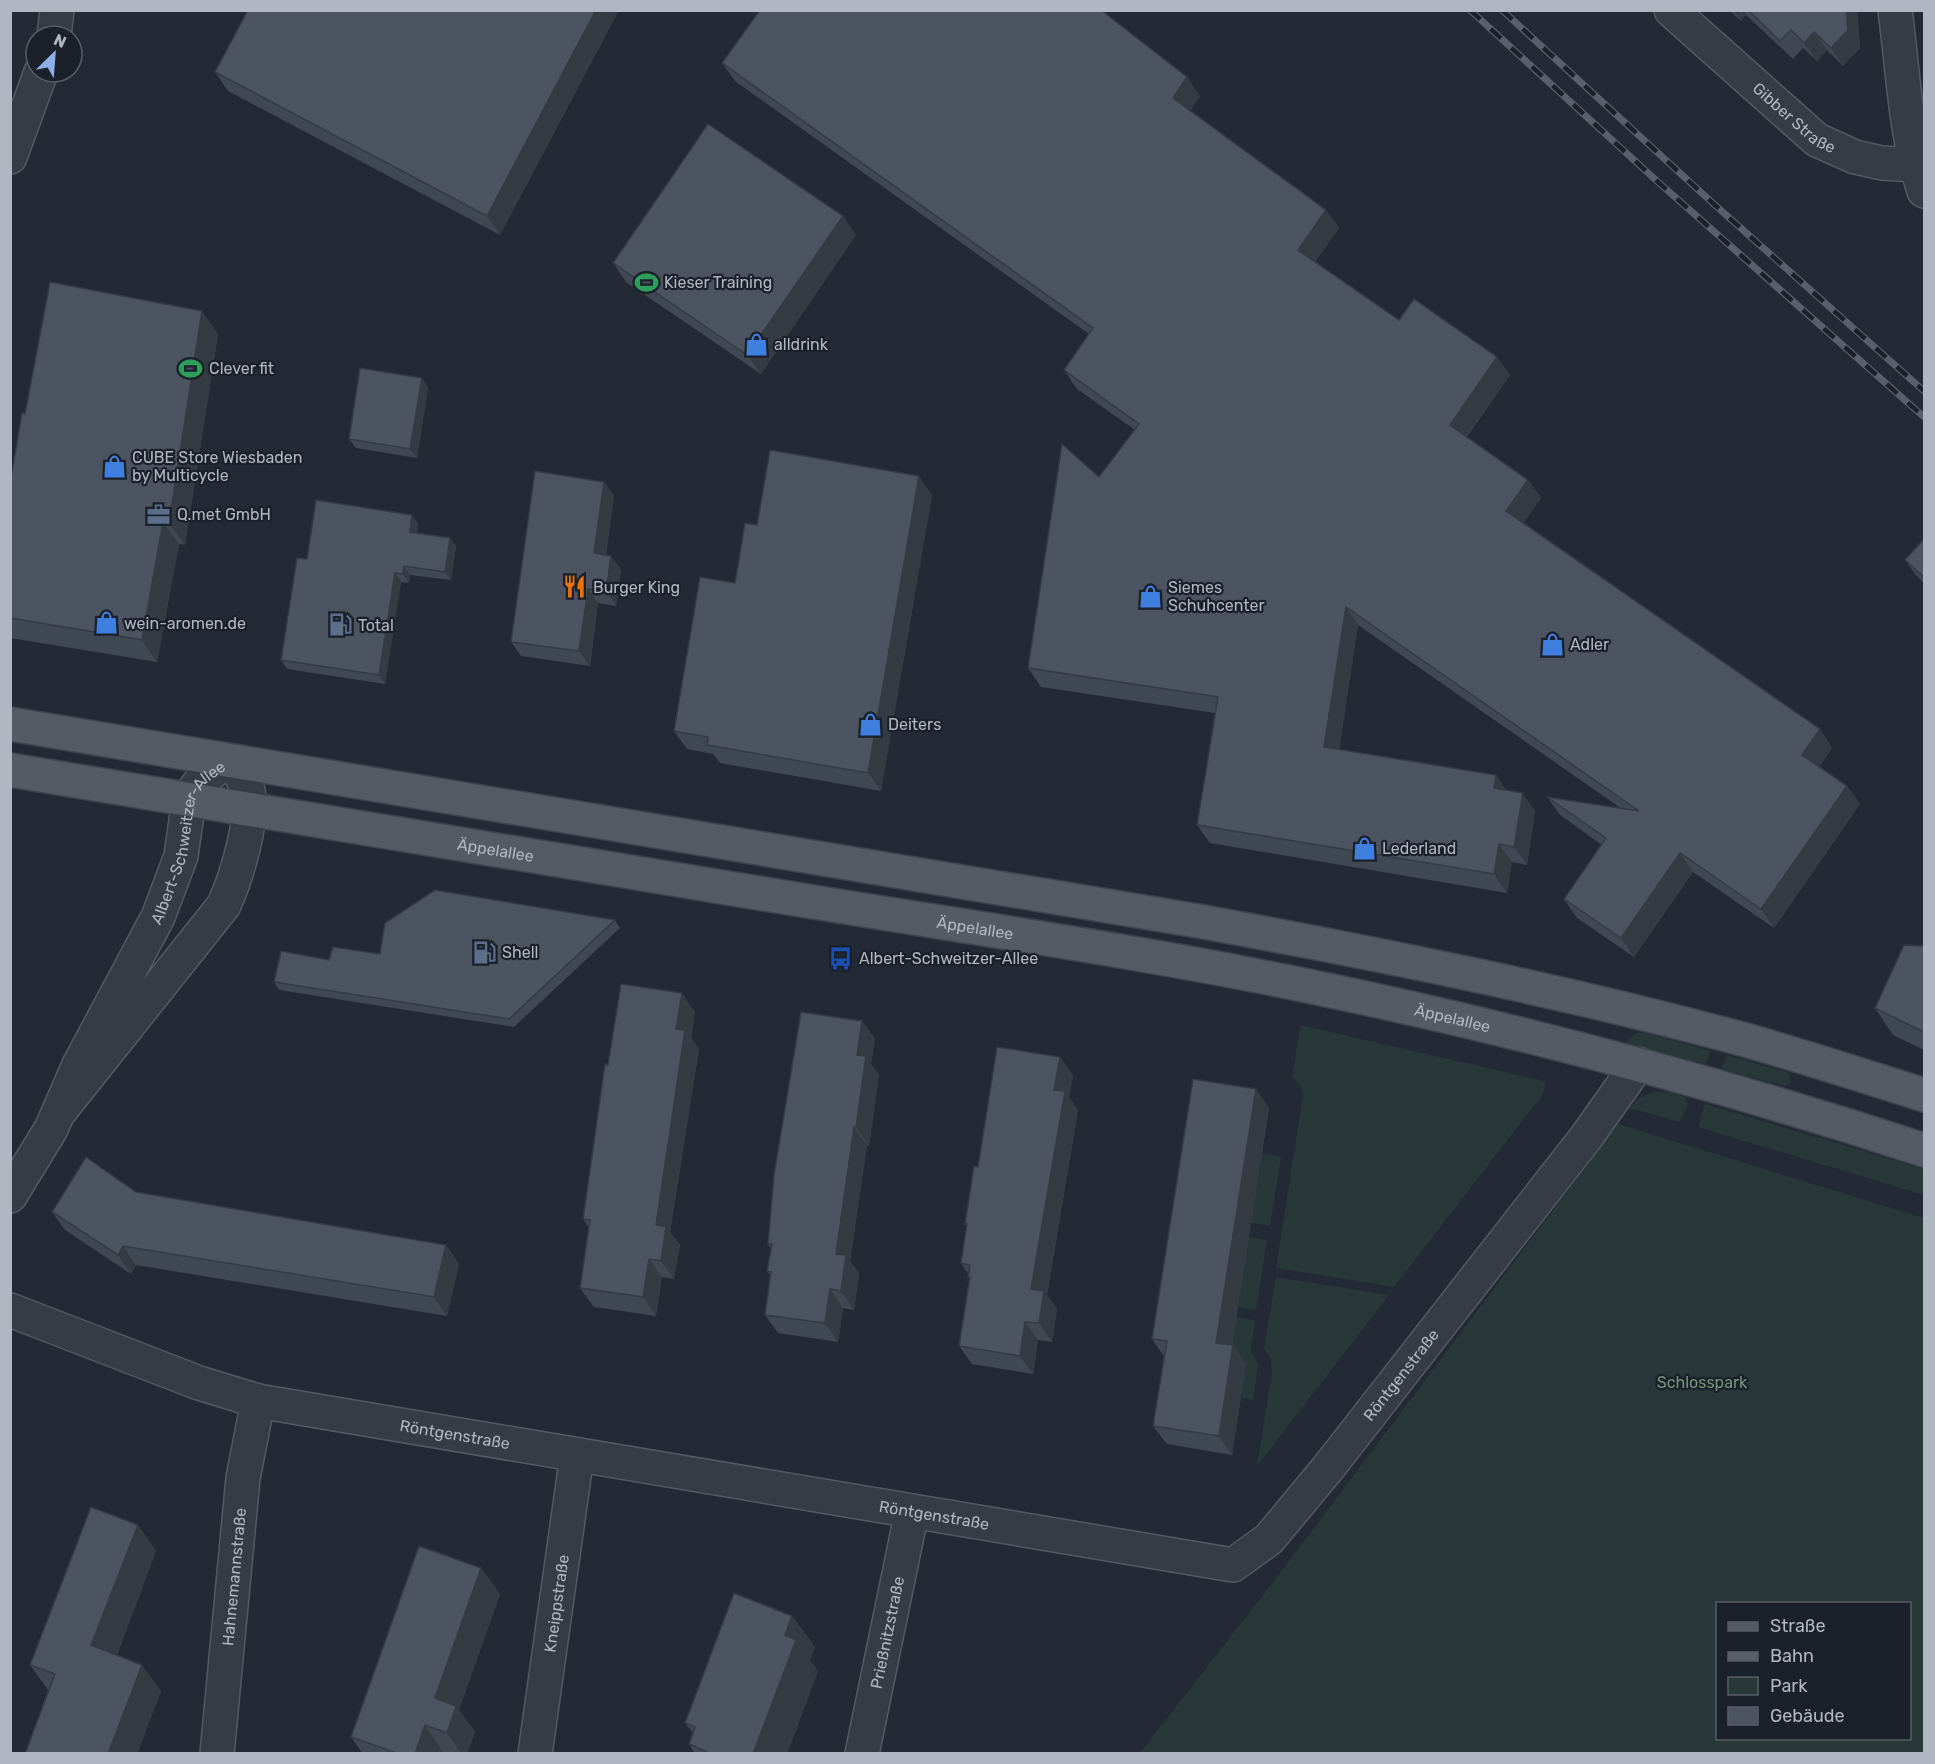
<svg xmlns="http://www.w3.org/2000/svg" width="1935" height="1764" font-family="Rubik,sans-serif">
	<style>
		.green { fill: #283838; fill-rule: evenodd }
		.lines { fill: none; stroke-linecap: round; stroke-linejoin: round }
		.minor-casing { stroke: #535a63; stroke-width: 36 }
		.major-casing { stroke: #3f454f; stroke-width: 36 }
		.minor { stroke: #363c46; stroke-width: 33 }
		.major { stroke: #545b65; stroke-width: 33 }
		.rail-casing { stroke: #58606c; stroke-width: 7 }
		.rail { stroke: #1b212a; stroke-width: 4.5; stroke-dasharray: 14; stroke-linecap: butt }
		.wall { fill: #404853 }
		.shaded-wall { fill: #343b43 }
		.building { fill: #4b5460; stroke: #343b43; stroke-width: 1.5 }
		.labels { text-anchor: middle; stroke-width: 4.5; stroke-linejoin: round; paint-order: stroke }
		.street-label { font-size: 16px; fill: #b0b7c2; stroke: #1b212a }
		.poi-label { font-size: 16px; fill: #b0b7c2; stroke: #1b212a; text-anchor: start }
		.park-label { font-size: 16px; fill: #72957b; stroke: #1b212a }
	</style>
	<rect width="100%" height="100%" fill="#232a35"/>
	<g class="green">
		<polygon points="1301,1025 1527,1077 1541,1080 1546,1085 1540,1098 1394,1287 1276,1268 1303,1096 1302,1089 1292,1076"/>
		<polygon points="1636,1033 1645,1033 1711,1051 1705,1064 1625,1043"/>
		<polygon points="1727,1055 1789,1073 1791,1083 1785,1086 1721,1069"/>
		<polygon points="1656,1092 1669,1092 1685,1097 1688,1104 1680,1122 1629,1108 1639,1098"/>
		<polygon points="1705,1104 1924,1169 1924,1195 1698,1127"/>
		<path d="M1618 1124 1924 1218V1753H1140L1274 1581ZM1718 1604H1910V1738H1718Z"/>
		<polygon points="1262,1153 1281,1157 1270,1226 1251,1223"/>
		<polygon points="1248,1237 1267,1240 1256,1310 1238,1307"/>
		<polygon points="1276,1277 1389,1295 1257,1466 1272,1372 1271,1359 1264,1348"/>
		<polygon points="1236,1317 1255,1320 1251,1351 1258,1365 1253,1400 1241,1398 1246,1364 1229,1362"/>
	</g>
	<g class="lines">
		<defs>
			<g id="minor">
				<path id="s1" d="M1671 10 1817 140 1855 157 1882 163 1916 165"/>
				<path d="M1895 10C1903 70 1905 134 1924 191"/>
				<polyline points="54,36 57,10"/>
				<polyline points="10,157 41,72"/>
				<path id="s2" d="M10 1196 51 1129 79 1065 158 917 181 856 189 799 194 790 202 779 229 760C236 768 243 777 247 787 256 816 236 878 224 905L60 1111"/>
				<path id="s3" d="M10 1310 199 1383 258 1401 1233 1565 1269 1539 1328 1468 1587 1136 1638 1064"/>
				<path id="s4" d="M217 1754 243 1478 258 1401"/>
				<path id="s5" d="M535 1754 577 1455"/>
				<path id="s6" d="M862 1754 912 1511"/>
			</g>
			<g id="major">
				<path d="M10 724 1204 922C1385 955 1564 991 1742 1039 1803 1056 1864 1076 1924 1095"/>
				<path id="s7" d="M10 770C272 813 534 856 795 899 966 927 1139 951 1308 986 1517 1029 1722 1084 1924 1150"/>
			</g>
		</defs>
		<use href="#minor" class="minor-casing"/>
		<use href="#major" class="major-casing"/>
		<use href="#minor" class="minor"/>
		<use href="#major" class="major"/>
		<defs>
			<g id="rail">
				<polyline points="1470,10 1658,182 1924,417"/>
				<polyline points="1502,10 1716,206 1924,391"/>
			</g>
		</defs>
		<use href="#rail" class="rail-casing"/>
		<use href="#rail" class="rail"/>
	</g>
	<g class="wall">
		<polygon points="248,10 619,10 500,235 228,91 215,72"/>
		<polygon points="1729,10 1857,10 1860,48 1843,66 1827,50 1817,61 1803,48 1793,59 1746,15 1741,21"/>
		<polygon points="722,63 1200,96 1190,111 1326,210 1339,228 1315,262 1399,320 1510,375 1467,437 1528,480 1541,498 1523,523 1820,729 1832,748 1819,767 1847,786 1860,804 1774,928 1693,872 1634,957 1577,918 1564,899 1602,845 1560,815 1547,797 1622,809 1358,625 1339,749 1496,775 1506,790 1535,811 1527,865 1512,862 1507,893 1210,843 1197,825 1215,713 1041,687 1028,668 1099,477 1135,430 1077,389 1064,370 1089,334 735,81"/>
		<polygon points="856,235 761,374 626,282 613,263"/>
		<polygon points="218,334 185,545 179,544 157,662 10,638 10,483 25,414"/>
		<polygon points="422,378 428,388 417,458 356,448 349,439"/>
		<polygon points="604,482 614,496 606,555 611,556 621,570 616,606 598,603 590,666 521,656 511,642"/>
		<polygon points="932,495 881,791 720,763 713,754 687,749 674,731 735,583 757,525"/>
		<polygon points="412,515 418,524 417,533 450,538 456,546 451,580 410,575 409,583 401,582 385,684 287,669 281,660 307,559"/>
		<polygon points="1924,539 1924,583 1916,575 1905,560"/>
		<polygon points="615,920 620,928 514,1027 279,990 274,982 329,960 380,954"/>
		<polygon points="1924,946 1924,1050 1893,1035 1875,1008"/>
		<polygon points="695,1012 691,1038 699,1049 670,1232 680,1245 674,1279 662,1277 656,1316 594,1307 580,1288 589,1228 583,1219 608,1065"/>
		<polygon points="862,1021 875,1039 871,1064 879,1075 869,1146 867,1145 850,1261 859,1273 854,1310 843,1308 838,1342 778,1333 765,1315 770,1275 767,1271 771,1249 768,1244"/>
		<polygon points="1060,1057 1073,1076 1069,1097 1078,1110 1047,1295 1057,1309 1052,1342 1038,1340 1033,1374 972,1364 959,1346 969,1279 968,1277 969,1275 961,1263 967,1226 965,1224 978,1167"/>
		<polygon points="1269,1108 1232,1345 1233,1345 1246,1364 1232,1455 1167,1444 1153,1426 1164,1356 1152,1339"/>
		<polygon points="136,1192 446,1245 459,1264 447,1316 136,1265 131,1274 65,1230 52,1212"/>
		<polygon points="138,1525 156,1551 117,1655 161,1691 137,1754 25,1754 48,1690 30,1665"/>
		<polygon points="481,1568 500,1594 459,1710 475,1732 467,1754 448,1754 443,1752 443,1754 363,1754 351,1737"/>
		<polygon points="792,1616 815,1647 810,1660 818,1671 787,1754 695,1754 689,1744 693,1733 685,1723"/>
	</g>
	<g class="shaded-wall">
		<polygon points="596,10 619,10 500,235 487,216"/>
		<polygon points="1734,10 1744,10 1746,15 1741,21"/>
		<polygon points="1846,10 1857,10 1860,48 1843,66 1831,48"/>
		<polygon points="1814,32 1827,50 1817,61 1804,43"/>
		<polygon points="1187,77 1200,96 1186,117 1173,98"/>
		<polygon points="1326,210 1339,228 1311,268 1298,250"/>
		<polygon points="843,216 856,235 761,374 747,355"/>
		<polygon points="202,311 218,334 185,545 169,523"/>
		<polygon points="1497,357 1510,375 1462,443 1450,425"/>
		<polygon points="422,378 428,388 417,458 410,449"/>
		<polygon points="919,476 932,495 881,791 868,773"/>
		<polygon points="1528,480 1541,498 1519,530 1506,511"/>
		<polygon points="604,482 614,496 604,567 594,553"/>
		<polygon points="412,515 418,524 416,540 410,532"/>
		<polygon points="163,522 179,544 157,662 142,640"/>
		<polygon points="450,538 456,546 451,580 445,572"/>
		<polygon points="611,556 621,570 616,606 606,591"/>
		<polygon points="404,566 410,575 409,583 403,574"/>
		<polygon points="395,573 401,582 385,684 379,675"/>
		<polygon points="588,589 598,603 590,666 579,651"/>
		<polygon points="1346,607 1358,625 1337,765 1324,747"/>
		<polygon points="1820,729 1832,748 1815,773 1802,755"/>
		<polygon points="1496,775 1508,793 1494,788"/>
		<polygon points="1847,786 1860,804 1774,928 1761,909"/>
		<polygon points="1523,793 1535,811 1527,865 1514,847"/>
		<polygon points="1499,844 1512,862 1507,893 1494,874"/>
		<polygon points="1680,853 1693,872 1634,957 1621,938"/>
		<polygon points="682,993 695,1012 691,1038 699,1049 670,1232 680,1245 674,1279 661,1261 656,1225 676,1029"/>
		<polygon points="862,1021 875,1039 871,1064 879,1075 869,1146 856,1127 857,1055"/>
		<polygon points="1060,1057 1073,1076 1069,1097 1078,1110 1047,1295 1057,1309 1052,1342 1039,1323 1031,1289 1054,1090"/>
		<polygon points="1256,1089 1269,1108 1229,1362 1216,1343"/>
		<polygon points="854,1127 867,1145 850,1261 859,1273 854,1310 841,1291 836,1254"/>
		<polygon points="446,1245 459,1264 447,1316 434,1297"/>
		<polygon points="123,1246 136,1265 131,1274 118,1255"/>
		<polygon points="649,1259 662,1277 656,1316 643,1297"/>
		<polygon points="830,1289 843,1308 838,1342 825,1323"/>
		<polygon points="1025,1322 1038,1340 1033,1374 1020,1356"/>
		<polygon points="1233,1345 1246,1364 1232,1455 1219,1436"/>
		<polygon points="138,1525 156,1551 110,1672 91,1645"/>
		<polygon points="481,1568 500,1594 459,1710 475,1732 467,1754 461,1754 447,1733 435,1698"/>
		<polygon points="792,1616 815,1647 810,1660 818,1671 787,1754 753,1754 785,1635"/>
		<polygon points="142,1665 161,1691 137,1754 108,1754"/>
		<polygon points="425,1725 443,1752 443,1754 415,1754"/>
	</g>
	<g class="building">
		<polygon points="248,10 596,10 487,216 215,72"/>
		<polygon points="760,10 1101,10 1187,77 1173,98 1326,210 1298,250 1399,320 1414,299 1497,357 1450,425 1528,480 1506,511 1820,729 1802,755 1847,786 1761,909 1680,853 1621,938 1564,899 1606,838 1547,797 1639,811 1346,607 1324,747 1496,775 1494,788 1523,793 1514,847 1499,844 1494,874 1197,825 1218,697 1028,668 1062,444 1099,477 1139,424 1064,370 1093,328 722,63"/>
		<polygon points="1748,10 1846,10 1848,30 1831,48 1814,32 1804,43 1791,30 1780,41"/>
		<polygon points="708,124 843,216 747,355 613,263"/>
		<polygon points="50,282 202,311 169,523 163,522 142,640 10,618 10,494 11,489 10,488 10,483 22,413 25,414"/>
		<polygon points="360,368 422,378 410,449 349,439"/>
		<polygon points="770,450 919,476 868,773 707,745 708,737 674,731 700,577 735,583 745,523 757,525"/>
		<polygon points="535,471 604,482 594,553 611,556 606,591 588,589 579,651 511,642"/>
		<polygon points="316,500 412,515 410,532 450,538 445,572 404,566 403,574 395,573 379,675 281,660 297,558 307,559"/>
		<polygon points="1924,539 1924,577 1905,560"/>
		<polygon points="435,890 615,920 509,1019 274,982 281,951 329,960 333,947 380,954 385,923"/>
		<polygon points="1904,945 1924,946 1924,1032 1875,1008"/>
		<polygon points="621,984 682,993 676,1029 685,1030 656,1225 666,1227 661,1261 649,1259 643,1297 580,1288 590,1220 583,1219 605,1064 608,1065"/>
		<polygon points="801,1012 862,1021 857,1055 866,1056 856,1127 854,1127 836,1254 846,1255 841,1291 830,1289 825,1323 765,1315 771,1272 767,1271 772,1244 768,1244 774,1175"/>
		<polygon points="997,1047 1060,1057 1054,1090 1065,1091 1031,1289 1044,1291 1039,1323 1025,1322 1020,1356 959,1346 970,1277 968,1277 970,1265 961,1263 967,1224 965,1224 974,1166 978,1167"/>
		<polygon points="1193,1079 1256,1089 1216,1343 1233,1345 1219,1436 1153,1426 1167,1341 1152,1339"/>
		<polygon points="86,1157 136,1192 446,1245 434,1297 123,1246 118,1255 52,1212"/>
		<polygon points="91,1507 138,1525 91,1645 142,1665 108,1754 25,1754 55,1674 30,1665"/>
		<polygon points="419,1546 481,1568 435,1698 456,1706 447,1733 425,1725 415,1754 399,1754 351,1737"/>
		<polygon points="734,1593 792,1616 785,1635 796,1640 753,1754 712,1754 689,1744 695,1727 685,1723"/>
	</g>
	<defs>
		<symbol id="stadium-bare" viewBox="-9 -9 18 18"><path d="M0-5a6.5 5 0 1 0 0 10a6.5 5 0 1 0 0-10ZM-3.5-1.8h7v3.6h-7Z" fill="#2e9e5b" stroke="#1b212a" stroke-width="2.5" paint-order="stroke"/></symbol>
		<symbol id="shop-bare" viewBox="-9 -9 18 18"><path d="M-5-2.5h2.3a2.7 3.5 0 0 1 5.4 0H5L5.5 6h-11ZM-1.5-2.5h3a1.5 2.3 0 0 0-3 0Z" fill="#3f7fe0" stroke="#1b212a" stroke-width="2.5" paint-order="stroke"/></symbol>
		<symbol id="office-bare" viewBox="-9 -9 18 18"><path d="M-6-3h4V-5.5h4V-3h4V5H-6ZM-1-4.5V-3h2v-1.5ZM-6 0V1H6V0Z" fill="#5c6f8a" stroke="#1b212a" stroke-width="2.5" paint-order="stroke"/></symbol>
		<symbol id="restaurant-bare" viewBox="-9 -9 18 18"><path d="M-5-6h1v4h1v-4h1v4h1v-4h1v5L-1.5 .5V6h-2V.5L-5-1ZM5-6V6H3V1.5H1.5Q1.5-4 5-6Z" fill="#e8710a" stroke="#1b212a" stroke-width="2.5" paint-order="stroke"/></symbol>
		<symbol id="fuel-bare" viewBox="-9 -9 18 18"><path d="M-5.5-6h7V0h2V4h1.3V-2.5L3-4.5l.8-.8L6-3V5H2.5V1h-1V6h-7ZM-4.2-4.7v3.2H.2V-4.7Z" fill="#5c6f8a" stroke="#1b212a" stroke-width="2.5" paint-order="stroke"/></symbol>
		<symbol id="bus-bare" viewBox="-9 -9 18 18"><path d="M-5-6H5V4H4V6H2V4H-2V6H-4V4H-5ZM-3.5-4V0h7V-4ZM-3.5 1.2v1.5H-2V1.2ZM2 1.2v1.5H3.5V1.2Z" fill="#1a4fb4" stroke="#1b212a" stroke-width="2.5" paint-order="stroke"/></symbol>
	</defs>
	<g fill-rule="evenodd">
		<use href="#stadium-bare" x="630" y="266" width="33" height="33"/>
		<use href="#shop-bare" x="740" y="328" width="33" height="33"/>
		<use href="#stadium-bare" x="174" y="352" width="33" height="33"/>
		<use href="#shop-bare" x="98" y="450" width="33" height="33"/>
		<use href="#office-bare" x="142" y="498" width="33" height="33"/>
		<use href="#restaurant-bare" x="558" y="570" width="33" height="33"/>
		<use href="#shop-bare" x="1134" y="580" width="33" height="33"/>
		<use href="#shop-bare" x="90" y="606" width="33" height="33"/>
		<use href="#fuel-bare" x="324" y="608" width="33" height="33"/>
		<use href="#shop-bare" x="1536" y="628" width="33" height="33"/>
		<use href="#shop-bare" x="854" y="708" width="33" height="33"/>
		<use href="#shop-bare" x="1348" y="832" width="33" height="33"/>
		<use href="#fuel-bare" x="468" y="936" width="33" height="33"/>
		<use href="#bus-bare" x="824" y="942" width="33" height="33"/>
	</g>
	<g class="labels">
		<g class="street-label">
			<text dy="6" stroke="none"><textPath href="#s1" startOffset="164">Gibber Straße</textPath></text>
			<text dy="6" stroke="none"><textPath href="#s2" startOffset="399">Albert-Schweitzer-Allee</textPath></text>
			<text dy="6" stroke="none"><textPath href="#s7" startOffset="492">Äppelallee</textPath></text>
			<text dy="6" stroke="none"><textPath href="#s7" startOffset="978">Äppelallee</textPath></text>
			<text dy="6" stroke="none"><textPath href="#s7" startOffset="1464">Äppelallee</textPath></text>
			<text dy="6" stroke="none"><textPath href="#s3" startOffset="1508">Röntgenstraße</textPath></text>
			<text dy="6" stroke="none"><textPath href="#s3" startOffset="464">Röntgenstraße</textPath></text>
			<text dy="6" stroke="none"><textPath href="#s3" startOffset="950">Röntgenstraße</textPath></text>
			<text dy="6" stroke="none"><textPath href="#s4" startOffset="178">Hahnemannstraße</textPath></text>
			<text dy="6" stroke="none"><textPath href="#s5" startOffset="152">Kneippstraße</textPath></text>
			<text dy="6" stroke="none"><textPath href="#s6" startOffset="124">Prießnitzstraße</textPath></text>
		</g>
		<g class="poi-label">
			<text x="664" y="288">Kieser Training</text>
			<text x="774" y="350">alldrink</text>
			<text x="209" y="374">Clever fit</text>
			<text x="132" y="463">CUBE Store Wiesbaden<tspan x="132" dy="18">by Multicycle</tspan></text>
			<text x="177" y="520">Q.met GmbH</text>
			<text x="593" y="593">Burger King</text>
			<text x="1168" y="593">Siemes<tspan x="1168" dy="18">Schuhcenter</tspan></text>
			<text x="124" y="629">wein-aromen.de</text>
			<text x="358" y="631">Total</text>
			<text x="1570" y="650">Adler</text>
			<text x="888" y="730">Deiters</text>
			<text x="1382" y="854">Lederland</text>
			<text x="502" y="958">Shell</text>
			<text x="859" y="964">Albert-Schweitzer-Allee</text>
		</g>
		<g class="park-label">
			<text x="1702" y="1388">Schlosspark</text>
		</g>
	</g>
	<rect width="1935" height="1764" fill="none" stroke="#b0b7c2" stroke-width="24"/>
	<rect x="1716" y="1602" width="195" height="138" fill="#1b212a" stroke="#575d67" stroke-width="1.5"/>
	<rect x="1728" y="1622" width="30" height="9" fill="#545b65" stroke="#575d67" stroke-width="1.5"/>
	<text x="1770" y="1632" font-size="18" fill="#b0b7c2">Straße</text>
	<rect x="1728" y="1652" width="30" height="9" fill="#58606c" stroke="#575d67" stroke-width="1.5"/>
	<text x="1770" y="1662" font-size="18" fill="#b0b7c2">Bahn</text>
	<rect x="1728" y="1677" width="30" height="18" fill="#283838" stroke="#575d67" stroke-width="1.5"/>
	<text x="1770" y="1692" font-size="18" fill="#b0b7c2">Park</text>
	<rect x="1728" y="1707" width="30" height="18" fill="#4b5460" stroke="#575d67" stroke-width="1.5"/>
	<text x="1770" y="1722" font-size="18" fill="#b0b7c2">Gebäude</text>
	<g transform="translate(54 54) rotate(25)"><circle r="28" fill="#1b212a" stroke="#575d67" stroke-width="1.5"/>
	<path d="M0-4.5L10 22L0 15L-10 22Z" fill="#8eb0ea"/>
	<text y="-9" font-size="16" font-weight="bold" text-anchor="middle" fill="#b0b7c2">N</text>
	</g>
</svg>
